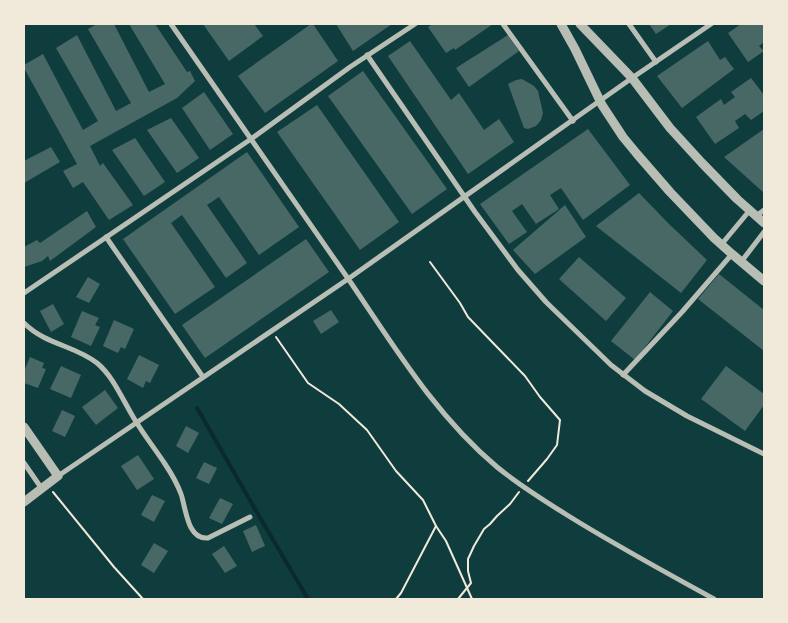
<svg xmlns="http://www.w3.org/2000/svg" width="788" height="623" font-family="Commissioner,sans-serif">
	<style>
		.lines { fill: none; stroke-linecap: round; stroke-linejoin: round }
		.stream { stroke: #0a2a2b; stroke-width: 4 }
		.building { fill: #486865 }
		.path { stroke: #f1e9da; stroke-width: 2 }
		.minor { stroke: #b8beb3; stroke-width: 5 }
		.tertiary { stroke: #b8beb3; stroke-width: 9 }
	</style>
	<rect width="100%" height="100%" fill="#0f3d3e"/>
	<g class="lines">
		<polyline class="stream" points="197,408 255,509 308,599"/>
	</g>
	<g class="building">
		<polygon points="97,24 114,24 149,92 165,84 129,24 155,24 187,72 190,71 195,81 177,98 90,146 100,166 103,163 133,205 109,220 83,182 73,188 63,171 77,164 24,68 24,65 43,54 83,130 98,121 56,48 77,35 116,111 131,103 88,29"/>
		<polygon points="203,24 254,24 263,36 229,61"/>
		<polygon points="311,24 313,24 338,61 265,113 238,76"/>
		<polygon points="336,24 392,24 353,51"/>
		<polygon points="433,24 493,24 455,50 454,48 446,53 428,27"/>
		<polygon points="649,24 671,24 656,34"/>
		<polygon points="741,24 764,24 764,42 759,46 764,51 748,62 728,33"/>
		<polygon points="508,35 519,51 469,87 456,68"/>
		<polygon points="410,41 451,100 459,93 484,130 499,119 514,142 468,174 388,56"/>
		<polygon points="708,41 720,60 725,57 734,69 682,108 657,76"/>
		<polygon points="363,71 447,189 412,214 328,96"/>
		<polygon points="751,78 764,95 764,111 751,120 745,114 735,121 739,128 715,144 696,117 721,99 724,105 735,97 731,92"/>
		<polygon points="522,79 534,86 538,91 543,113 541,120 536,126 528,129 524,128 508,84 516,80"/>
		<polygon points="204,92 233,134 210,150 182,108"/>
		<polygon points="317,105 399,222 360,250 277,132"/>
		<polygon points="171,118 199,158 177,173 147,130"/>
		<polygon points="588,129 630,185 583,220 561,188 550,195 559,209 536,224 522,204 512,211 527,232 509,244 480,204"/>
		<polygon points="764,129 764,193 724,157"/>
		<polygon points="135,138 165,182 144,196 112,150"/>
		<polygon points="51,147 60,162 24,183 24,161"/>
		<polygon points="247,152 299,227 259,255 219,197 207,205 247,263 226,278 182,215 171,223 215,287 175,314 123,239"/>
		<polygon points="639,193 669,224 707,260 681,293 596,226"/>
		<polygon points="565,205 586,237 535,274 513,250"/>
		<polygon points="87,211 96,227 50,261 48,256 42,261 24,267 24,247 37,240 40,243"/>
		<polygon points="306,239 329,272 205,358 182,325"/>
		<polygon points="579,257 626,298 606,321 559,279"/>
		<polygon points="719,274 764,310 764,351 698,299"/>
		<polygon points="88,277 100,284 89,303 76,297"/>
		<polygon points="650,292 673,311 635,360 611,341"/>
		<polygon points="53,304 64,324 51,332 40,311"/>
		<polygon points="331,310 339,322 321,334 313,321"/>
		<polygon points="82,311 99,318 95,325 100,327 91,346 71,337"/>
		<polygon points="114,320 134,329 125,349 121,347 118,353 103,346"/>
		<polygon points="139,355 159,365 150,383 146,381 143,388 127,379"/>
		<polygon points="30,357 44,363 42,368 46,369 38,388 24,383 24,371"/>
		<polygon points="61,366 81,375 71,398 50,389"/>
		<polygon points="726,366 764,394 764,405 745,431 701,399"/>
		<polygon points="105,390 118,408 96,425 82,407"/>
		<polygon points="62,410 75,416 65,437 52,431"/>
		<polygon points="186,426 199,433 188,453 176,446"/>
		<polygon points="138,455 154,479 137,490 121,466"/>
		<polygon points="204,462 217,468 209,484 196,478"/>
		<polygon points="152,495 165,501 154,522 141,515"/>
		<polygon points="220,498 233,504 222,524 209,518"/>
		<polygon points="256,525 265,546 252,552 243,531"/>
		<polygon points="154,543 168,551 154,573 141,565"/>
		<polygon points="224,546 237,566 225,573 212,554"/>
	</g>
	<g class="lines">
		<g class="path">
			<polyline points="430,262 460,303 468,317 525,376 540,397 560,420 557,445 547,459 528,481"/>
			<polyline points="276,337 308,383 339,404 367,430 396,471 423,500 436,526 446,541 472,599"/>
			<polyline points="53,492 114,567 143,599"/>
			<polyline points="396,599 401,593 436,526"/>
			<polyline points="458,599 471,583 468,571 468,559 474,546 484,529 490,524 497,516 510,504 519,492"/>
		</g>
		<g class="minor">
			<path d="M171 24C230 109 290 194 349 280 394 346 435 415 497 467 519 485 543 500 567 515 615 545 665 572 714 599"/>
			<polyline points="503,24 573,121"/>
			<polyline points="629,24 656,62"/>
			<polyline points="367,55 475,212 518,270 546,302 611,365 645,391 687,416 764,454"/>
			<polyline points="756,216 764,210"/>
			<polyline points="106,237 203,377"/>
			<polyline points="721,245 750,210"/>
			<polyline points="741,262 764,232"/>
			<polyline points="24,293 251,139 350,67 415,24"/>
			<path d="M24 323C46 345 74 345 97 363 114 377 123 401 135 420 144 435 155 449 165 464 171 473 177 483 181 494 186 508 187 540 208 538L250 517"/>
			<polyline points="623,375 682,312 732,254"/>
			<polyline points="24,463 42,489"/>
			<polyline points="58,476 348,279 632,78 711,24"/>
		</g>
		<g class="tertiary">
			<polyline points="561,24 575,49 602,105 623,137 637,154 670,192 714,238 732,254 764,281"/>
			<polyline points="580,24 632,78 670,128 702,163 737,199 764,223"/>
			<polyline points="24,427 58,476 24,502"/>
		</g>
	</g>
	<rect width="788" height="623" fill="none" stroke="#f1e9da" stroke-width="50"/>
</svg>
